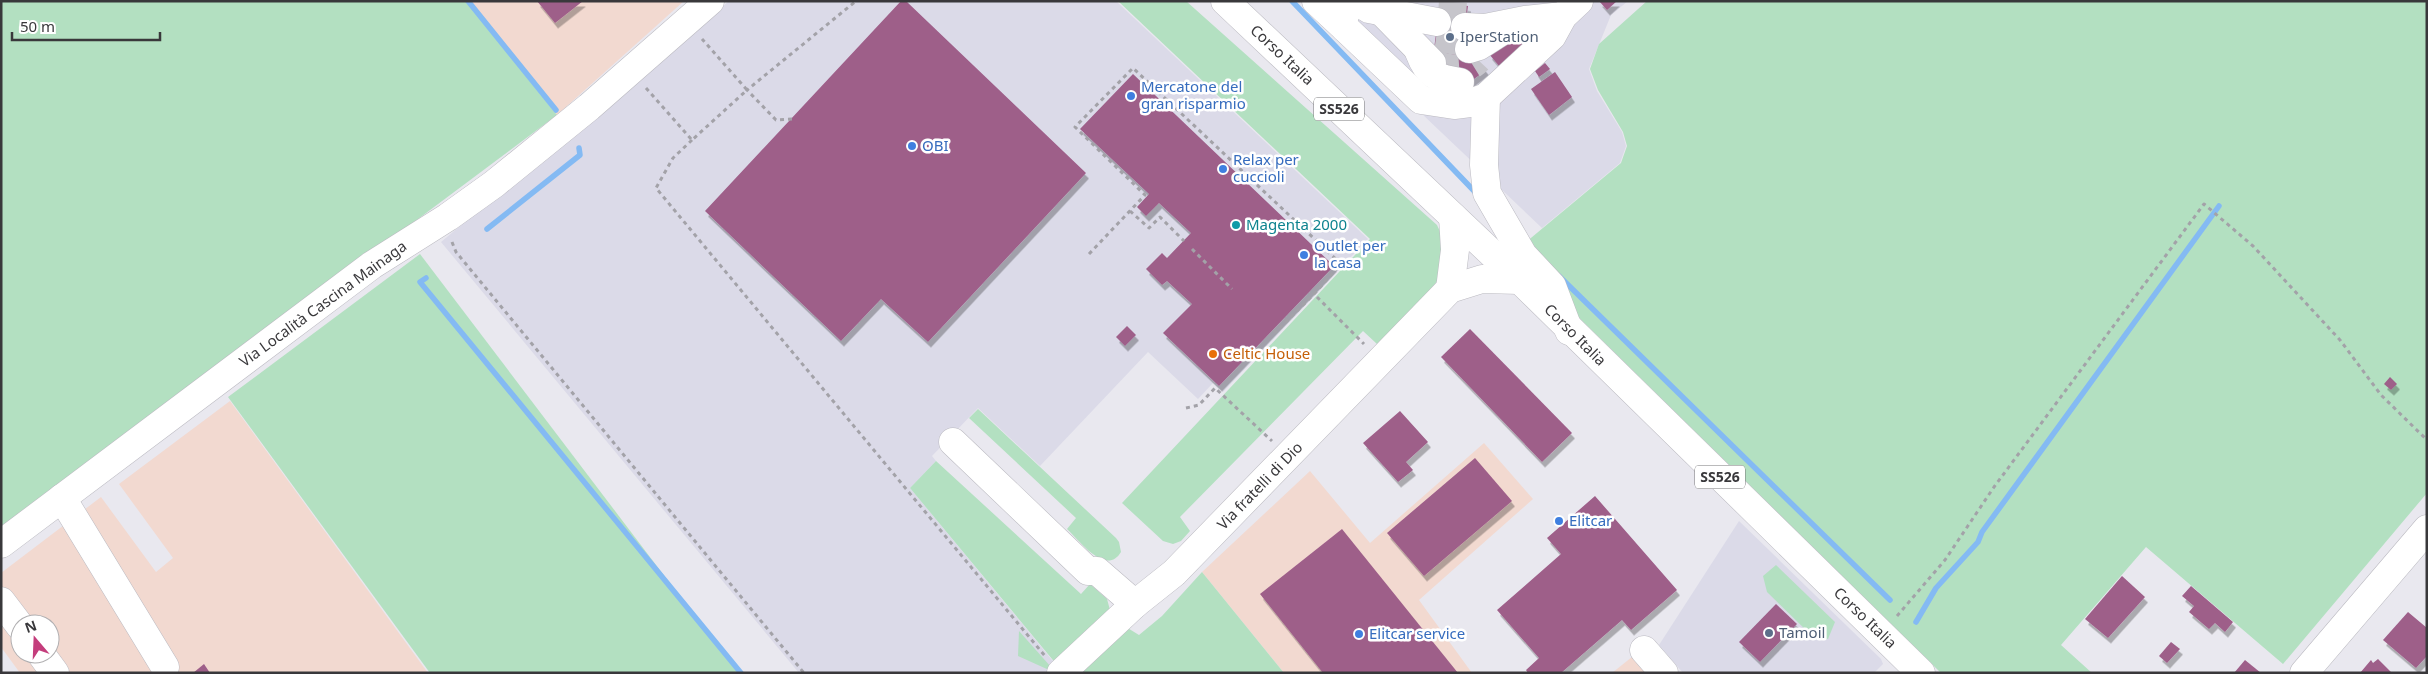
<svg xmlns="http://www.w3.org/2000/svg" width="2428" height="674" font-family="'Noto Sans',sans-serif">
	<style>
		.built { fill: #dbdae8 }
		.industrial { fill: #f2d9d0; fill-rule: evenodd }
		.green { fill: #b3e0c1 }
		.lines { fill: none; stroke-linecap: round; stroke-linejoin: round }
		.stream { stroke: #84baf3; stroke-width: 5.5 }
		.building { fill: #9e5e89; filter: url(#shadow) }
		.minor-tunnel { stroke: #c6c5cb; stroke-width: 28; stroke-dasharray: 28 14; stroke-linecap: butt }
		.minor-casing { stroke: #bbbac1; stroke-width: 29 }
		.major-casing { stroke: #bbbac1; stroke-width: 29 }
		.path { stroke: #a3a2a8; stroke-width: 3; stroke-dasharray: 4 4; stroke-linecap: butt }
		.minor { stroke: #fff; stroke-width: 28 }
		.major { stroke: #fff; stroke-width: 28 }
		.service-dot { fill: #5c6f8a; stroke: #fff; stroke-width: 2 }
		.shop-dot { fill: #3f7fe0; stroke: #fff; stroke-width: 2 }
		.culture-dot { fill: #0f9aa8; stroke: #fff; stroke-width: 2 }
		.food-dot { fill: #e8710a; stroke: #fff; stroke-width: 2 }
		.labels { text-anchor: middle; stroke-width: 5; stroke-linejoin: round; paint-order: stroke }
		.shield { fill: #fff; stroke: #747476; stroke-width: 1 }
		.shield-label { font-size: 14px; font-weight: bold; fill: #39383b }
		.service-label { font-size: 15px; fill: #4e5e75; stroke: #fff; text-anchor: start }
		.street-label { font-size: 15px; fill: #39383b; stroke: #fff }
		.shop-label { font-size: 15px; fill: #366cbe; stroke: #fff; text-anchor: start }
		.culture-label { font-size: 15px; fill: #0d838f; stroke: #fff; text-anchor: start }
		.food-label { font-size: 15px; fill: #c56008; stroke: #fff; text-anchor: start }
	</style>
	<defs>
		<filter id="shadow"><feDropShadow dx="3" dy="5.5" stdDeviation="0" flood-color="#0004"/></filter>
	</defs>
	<rect width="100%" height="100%" fill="#e9e8ef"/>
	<g class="built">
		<polygon points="729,1 1116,1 1368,239 1223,392 1213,383 1198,399 1148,352 1040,466 978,408 932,456 936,461 910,488 1057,666 1050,673 799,673 441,242"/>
		<polygon points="1303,1 1628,1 1611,15 1589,69 1597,91 1622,132 1626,146 1620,163 1542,228"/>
		<polygon points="1739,521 1881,659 1883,664 1874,673 1683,673 1659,645"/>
	</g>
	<g class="industrial">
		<polygon points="466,1 684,1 557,115"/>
		<path d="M230 401 428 673H20L1 647V573L101 497 156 572 173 558 119 484ZM20 624H50V654H20Z"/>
		<polygon points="1484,443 1533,499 1419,600 1472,673 1284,673 1202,572 1310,471 1370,543"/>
		<polygon points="1632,657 1646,673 1612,673"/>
	</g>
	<g class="green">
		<polygon points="1,1 466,1 557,115 1,531"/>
		<path d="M1118 1H1186L1437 225C1440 232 1446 240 1446 247 1450 285 1402 320 1377 344L1363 331 1180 517 1190 531 1181 541 1173 544 1163 541 1122 503 1370 239Z"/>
		<polygon points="1647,1 2427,1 2427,493 2283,664 2146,547 2061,645 2092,673 1941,673 1513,253 1621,163 1627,146 1623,132 1598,90 1590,69 1599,44"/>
		<polygon points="420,254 738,673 430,673 228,397"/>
		<path d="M978 409 1116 538 1119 542 1121 552C1106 577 1079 540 1067 529L1076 518 969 418Z"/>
		<polygon points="936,461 1081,594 1090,584 1107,599 1110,610 1057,665 910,488"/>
		<polygon points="1776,565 1835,622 1828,639 1811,635 1767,592 1763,576"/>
		<polygon points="1202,572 1284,673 1080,673 1126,627 1139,635 1162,616"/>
		<polygon points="1019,631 1051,667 1049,670 1018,656"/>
	</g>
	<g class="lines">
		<g class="stream">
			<polyline points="468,1 556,110"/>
			<polyline points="1292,1 1477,194"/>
			<polyline points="487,229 580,155 579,148"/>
			<polyline points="1559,276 1890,600"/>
			<polyline points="426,278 420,282 741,673"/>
			<polyline points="1916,622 1936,588 1978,542 1982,532 2219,206"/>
		</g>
	</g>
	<g class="building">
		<polygon points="537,1 583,1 555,23"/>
		<polygon points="901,1 906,1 1086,173 928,342 881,299 841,341 705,211"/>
		<polygon points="1599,1 1617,1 1607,10"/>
		<polygon points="1440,2 1468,6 1463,42 1486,70 1466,85 1432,65"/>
		<polygon points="1524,22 1538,38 1500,67 1489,54"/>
		<polygon points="1545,63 1550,69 1539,77 1535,71"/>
		<polygon points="1555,72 1572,97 1549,115 1531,89"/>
		<polygon points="1133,74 1334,266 1219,386 1163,333 1192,304 1167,281 1162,285 1146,269 1162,253 1167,258 1191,233 1159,203 1146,216 1137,207 1149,194 1080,129"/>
		<polygon points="1127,326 1136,335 1125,346 1116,337"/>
		<polygon points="1470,329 1572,433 1542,462 1441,357"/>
		<polygon points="2390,377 2397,384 2391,390 2384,384"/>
		<polygon points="1400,411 1428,442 1406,462 1413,470 1398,482 1363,443"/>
		<polygon points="1475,458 1512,501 1424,576 1387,533"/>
		<polygon points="1595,496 1677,590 1631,630 1622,620 1561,673 1528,673 1526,670 1539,658 1497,610 1561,554 1547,538"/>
		<polygon points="1342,529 1458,673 1323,673 1260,594"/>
		<polygon points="2122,576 2145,597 2108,638 2085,619"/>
		<polygon points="2191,586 2233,622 2225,632 2215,623 2209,629 2189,612 2194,606 2182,596"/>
		<polygon points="1776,604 1797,624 1760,662 1739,642"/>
		<polygon points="2408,612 2427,628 2427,656 2416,668 2383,640"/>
		<polygon points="2171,642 2180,649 2167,663 2159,656"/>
		<polygon points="2378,659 2392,673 2360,673 2371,660 2373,663"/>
		<polygon points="2245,660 2261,673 2234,673"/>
		<polygon points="204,664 210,673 193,673"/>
	</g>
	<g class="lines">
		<g class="minor-tunnel">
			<polyline points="1438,15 1467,17"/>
			<polyline points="1436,38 1463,42"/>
			<path d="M1432 63C1447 69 1466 73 1478 60"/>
		</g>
		<defs>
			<g id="minor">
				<polyline points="1316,1 1345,28 1343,21 1346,12"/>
				<polyline points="1356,1 1369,9 1437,22"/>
				<polyline points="1382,12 1432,63"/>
				<polyline points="1465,27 1485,28 1525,20 1563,16"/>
				<polyline points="1345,28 1421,100 1454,105 1470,103 1486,97 1552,36 1563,16 1579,1"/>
				<polyline points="1469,49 1479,46 1510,26"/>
				<path d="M1419 52C1428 76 1436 78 1460 82"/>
				<polyline points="1486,97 1484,165 1487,193 1523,255 1552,286 1569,331"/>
				<polyline points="1450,289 1455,250 1453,217"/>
				<polyline points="953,442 1088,571 1097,571 1135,604"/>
				<polyline points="62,498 165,667"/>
				<polyline points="1,544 372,265 448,217 494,184 589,107 710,1"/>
				<polyline points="1,601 20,626"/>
				<polyline points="1644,650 1664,673"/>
				<polyline points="41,654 55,673"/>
				<polyline points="1061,673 1135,604 1174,573 1450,289 1482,279 1520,280"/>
				<polyline points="2304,673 2427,529"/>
			</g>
			<polyline id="major" points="1225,1 1520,280 1921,673"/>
		</defs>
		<use href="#minor" class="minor-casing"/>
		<use href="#major" class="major-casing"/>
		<g class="path">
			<polyline points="646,88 692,140 747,90 702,39"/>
			<polyline points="792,119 776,120 747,90 856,1"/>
			<polyline points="692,140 673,158 656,188 1045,656"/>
			<polyline points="1130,211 1149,228 1160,217 1184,241"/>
			<polyline points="452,242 456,252 804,673"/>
			<polyline points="1192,249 1232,289"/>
			<polyline points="1089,254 1145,195 1075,127 1133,68 1341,264 1314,294 1364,344"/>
			<polyline points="1274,330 1276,332 1314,294"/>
			<polyline points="1186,408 1199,405 1215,388 1272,441"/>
			<polyline points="1897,616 1945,560 1994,487 2204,204 2253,246 2340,340 2381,395 2427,440"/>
		</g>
		<use href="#minor" class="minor"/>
		<use href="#major" class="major"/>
	</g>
	<g class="service-dot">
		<circle cx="1450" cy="37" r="5"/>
		<circle cx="1769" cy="633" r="5"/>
	</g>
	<g class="shop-dot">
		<circle cx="1131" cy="96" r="5"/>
		<circle cx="912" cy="146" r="5"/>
		<circle cx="1223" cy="169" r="5"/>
		<circle cx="1304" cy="255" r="5"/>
		<circle cx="1559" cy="521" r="5"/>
		<circle cx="1359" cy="634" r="5"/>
	</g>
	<circle class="culture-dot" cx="1236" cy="225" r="5"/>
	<circle class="food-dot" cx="1213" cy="354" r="5"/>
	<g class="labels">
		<g class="shield">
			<rect x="1314" y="97.5" width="50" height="23" rx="4"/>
			<rect x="1695" y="465.5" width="50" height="23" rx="4"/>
		</g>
		<g class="shield-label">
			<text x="1339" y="114">SS526</text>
			<text x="1720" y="482">SS526</text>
		</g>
		<g class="service-label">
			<text x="1460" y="42">IperStation</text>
			<text x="1779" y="638">Tamoil</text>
		</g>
		<g class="street-label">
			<text transform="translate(1282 55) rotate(43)" y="5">Corso Italia</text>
			<text transform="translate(323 304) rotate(-36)" y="5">Via Località Cascina Mainaga</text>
			<text transform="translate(1575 335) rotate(45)" y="5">Corso Italia</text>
			<text transform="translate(1260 486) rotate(-46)" y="5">Via fratelli di Dio</text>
			<text transform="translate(1865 618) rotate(44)" y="5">Corso Italia</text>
		</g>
		<g class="shop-label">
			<text x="1141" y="92">Mercatone del<tspan x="1141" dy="17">gran risparmio</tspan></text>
			<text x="922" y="151">OBI</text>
			<text x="1233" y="165">Relax per<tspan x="1233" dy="17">cuccioli</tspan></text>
			<text x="1314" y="251">Outlet per<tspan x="1314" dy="17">la casa</tspan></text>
			<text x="1569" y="526">Elitcar</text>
			<text x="1369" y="639">Elitcar service</text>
		</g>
		<g class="culture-label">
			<text x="1246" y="230">Magenta 2000</text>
		</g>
		<g class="food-label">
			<text x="1223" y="359">Celtic House</text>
		</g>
	</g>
	<rect width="2428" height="674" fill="none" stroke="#39383b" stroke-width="5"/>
	<g transform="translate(35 639) rotate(341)"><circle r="24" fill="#ffffff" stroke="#b0afb1"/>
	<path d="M0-4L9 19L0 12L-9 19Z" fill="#c43d7c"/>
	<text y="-8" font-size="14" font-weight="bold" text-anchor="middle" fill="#39383b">N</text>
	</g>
	<path d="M12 32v8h148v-8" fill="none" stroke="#39383b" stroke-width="2.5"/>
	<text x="20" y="32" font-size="15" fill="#39383b" stroke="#ffffff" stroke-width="4" paint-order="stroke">50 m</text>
</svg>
